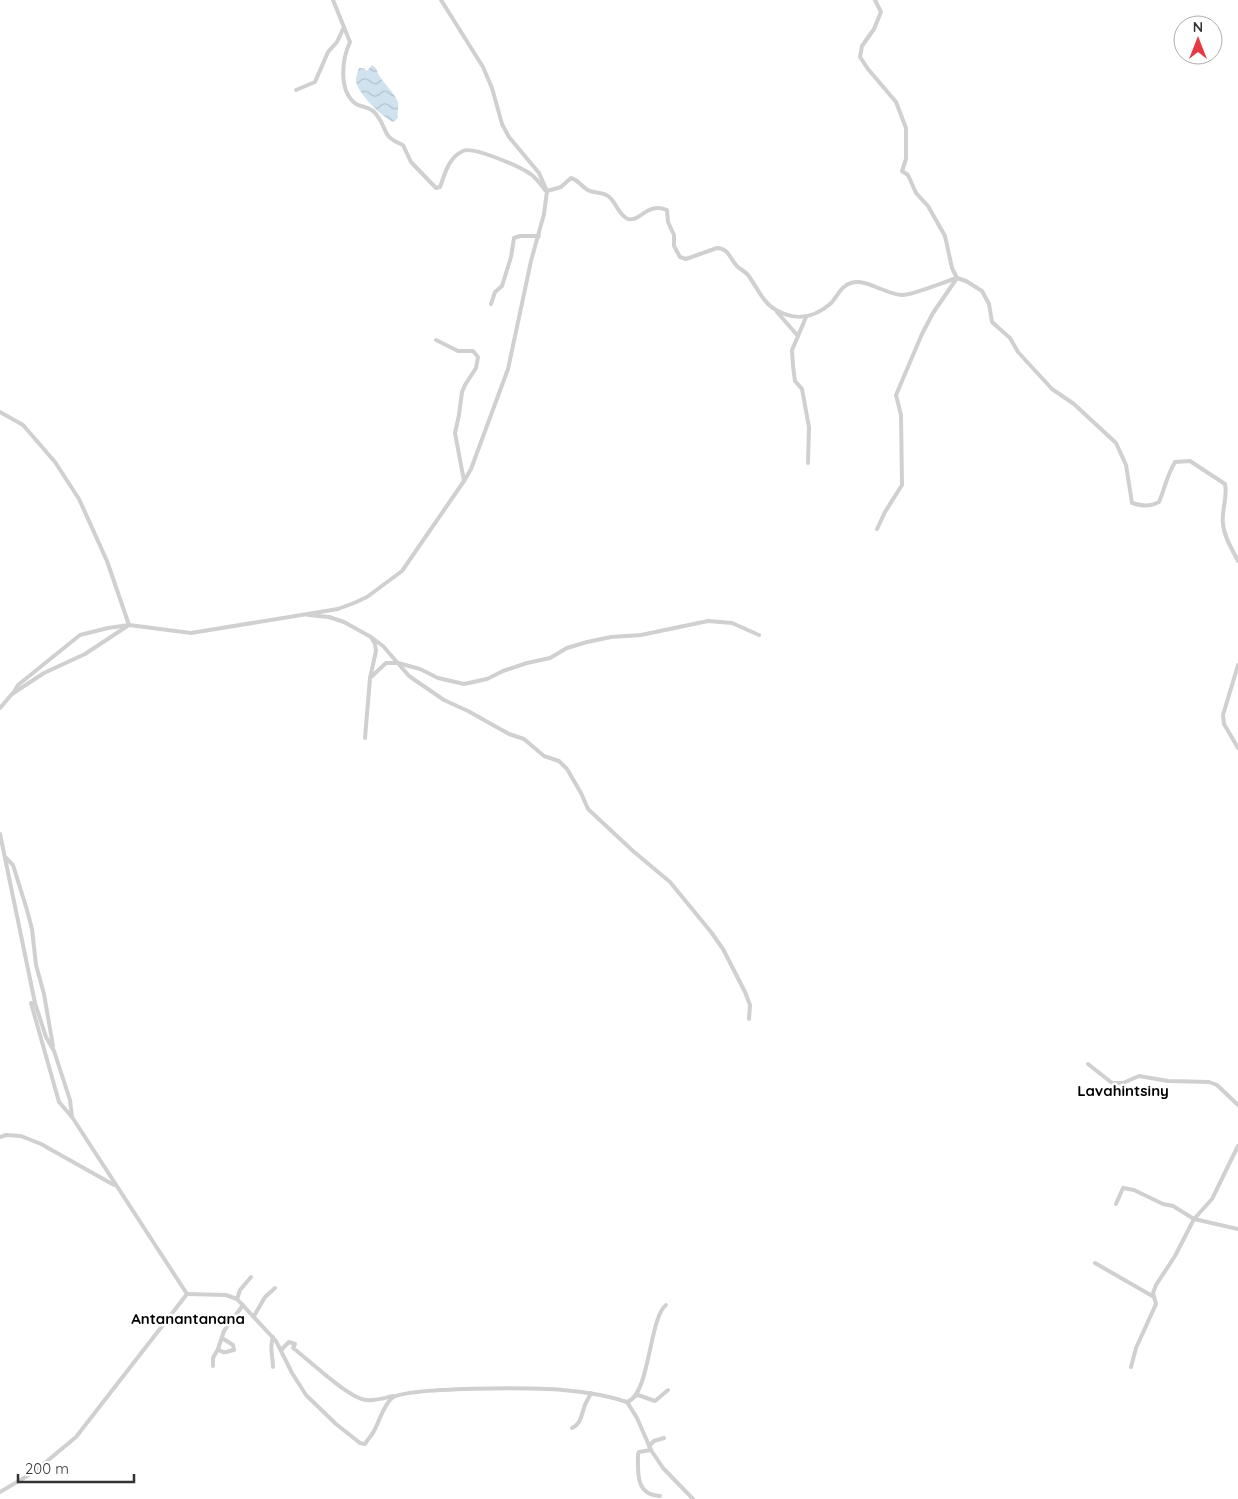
<svg xmlns="http://www.w3.org/2000/svg" width="1238" height="1499" font-family="Quicksand,sans-serif">
	<style>
		.water { fill: url(#water-waves) }
		.lines { fill: none; stroke-linecap: round; stroke-linejoin: round }
		.minor { stroke: #d0d0d0; stroke-width: 4 }
		.labels { text-anchor: middle; stroke-width: 5; stroke-linejoin: round; paint-order: stroke }
		.quarter-label { font-size: 15px; font-weight: bold; fill: #000; stroke: #fff }
	</style>
	<defs>
		<pattern id="water-waves" width="16" height="10" patternUnits="userSpaceOnUse" patternTransform="scale(1.25)"><rect width="16" height="10" fill="#cfe2ee"/><path d="M0 5q4-4 8 0t8 0" fill="none" stroke="#b2c2cd"/></pattern>
	</defs>
	<rect width="100%" height="100%" fill="#fff"/>
	<path class="water" d="M372 65 376 68C380 82 393 89 398 102 399 106 397 113 398 118L393 122C382 117 356 92 356 80 356 76 358 71 359 68H364L367 71Z"/>
	<g class="lines">
		<g class="minor">
			<path d="M333 0 350 42C342 59 338 91 356 104 363 108 370 106 376 114 389 130 380 136 403 145L411 162 436 188 440 187C445 174 448 158 463 151 473 146 518 166 529 173 536 177 540 184 545 190"/>
			<polyline points="875,0 881,12 874,29 862,46 860,57 868,69 896,102 906,128 906,159 902,171 908,175 916,193 928,206 945,236 952,268 957,278 933,313 922,334 896,395 901,415 902,485 885,512 877,529"/>
			<polyline points="296,90 315,82 328,52 337,42 344,27"/>
			<path d="M547 191 561 187 571 178C579 180 582 188 590 191 596 193 603 192 608 196 616 201 618 215 628 219 641 222 646 202 667 210L668 222 674 235V246L680 257 686 259 717 248C728 248 730 258 736 265 739 269 745 271 748 275 757 287 763 303 776 310 795 321 814 318 830 304 837 298 840 286 851 283 866 278 887 295 902 295 911 296 946 281 957 278L966 281 982 291 989 304 992 322 1010 338 1018 352 1052 389 1074 404 1116 443 1126 465 1132 503C1143 506 1149 507 1159 502 1165 488 1167 475 1175 462L1190 461 1225 484C1228 497 1221 511 1223 524 1224 537 1232 549 1238 561"/>
			<polyline points="491,304 495,292 502,286 511,257 514,238 520,236 539,236"/>
			<polyline points="777,312 798,336 792,350 793,366 795,381 802,389 809,427 808,463"/>
			<polyline points="798,336 806,317"/>
			<polyline points="436,340 458,351 473,351 478,357 476,368 465,385 462,392 459,415 455,433 464,481"/>
			<polyline points="0,412 23,425 55,462 79,499 107,561 129,625 108,628 80,635 18,685 14,692"/>
			<polyline points="308,615 329,617 344,622 371,637 383,646 409,676 444,700 468,711 509,734 524,739 544,756 559,761 567,769 581,793 588,809 633,851 670,882 711,932 723,949 745,992 750,1005 749,1019"/>
			<polyline points="1238,665 1223,715 1224,724 1238,748"/>
			<polyline points="370,678 386,663 398,663 420,669 438,678 464,684 487,679 503,671 527,663 550,658 567,648 587,642 611,637 641,635 708,621 732,623 759,635"/>
			<polyline points="0,708 12,694 44,673 85,654 129,625 191,633 338,609 354,603 367,597 402,571 464,481 471,469 508,369 531,261 544,214 547,191 539,173 509,137 502,124 492,88 483,67 441,0"/>
			<polyline points="365,738 370,678 376,651 375,644 372,639"/>
			<polyline points="0,834 35,1003 46,1037 54,1051 70,1100 72,1117 187,1294"/>
			<polyline points="5,857 13,865 27,910 32,929 36,965 44,994 53,1046"/>
			<polyline points="35,1003 31,1003 59,1102 72,1117"/>
			<polyline points="1088,1064 1112,1083 1123,1083 1139,1076 1168,1081 1209,1082 1217,1085 1238,1105"/>
			<polyline points="0,1137 6,1135 21,1136 41,1144 114,1185"/>
			<polyline points="1116,1204 1123,1188 1134,1190 1163,1204 1173,1206 1194,1219 1238,1229"/>
			<polyline points="1095,1263 1154,1297"/>
			<path d="M187 1294 226 1295 237 1299 276 1341 292 1373 306 1395 336 1424 360 1443 365 1444C368 1439 372 1435 374 1431 380 1420 383 1406 392 1398 405 1387 541 1387 563 1390 586 1392 606 1395 627 1402L637 1418 651 1450 663 1468 693 1499"/>
			<polyline points="237,1299 240,1290 251,1277"/>
			<polyline points="254,1316 265,1297 275,1288"/>
			<path d="M218 1349C224 1355 227 1351 234 1350L233 1345 222 1338"/>
			<path d="M281 1350 289 1342 295 1344 293 1348C309 1360 348 1398 366 1400 376 1401 384 1398 393 1396"/>
			<polyline points="213,1366 213,1358 218,1349 224,1331 243,1305"/>
			<path d="M273 1367C273 1356 269 1348 273 1337"/>
			<polyline points="1131,1367 1136,1348 1156,1304 1153,1293 1156,1285 1175,1256 1194,1219 1212,1199 1238,1146"/>
			<polyline points="636,1396 638,1395 655,1401 668,1390"/>
			<path d="M627 1402C650 1395 649 1318 666 1305"/>
			<path d="M572 1428C581 1424 581 1416 584 1408 585 1403 589 1398 591 1393"/>
			<polyline points="649,1446 654,1441 664,1438"/>
			<path d="M651 1450 639 1452 638 1454C638 1472 635 1495 660 1496"/>
			<polyline points="0,1492 34,1472 76,1437 187,1294"/>
		</g>
	</g>
	<g class="labels">
		<g class="quarter-label">
			<text x="1123" y="1096">Lavahintsiny</text>
			<text x="188" y="1324">Antanantanana</text>
		</g>
	</g>
	<g transform="translate(1198 40)"><circle r="24" fill="#ffffff" stroke="#adadad"/>
	<path d="M0-4L9 19L0 12L-9 19Z" fill="#e63946"/>
	<text y="-8" font-size="14" font-weight="bold" text-anchor="middle" fill="#333333">N</text>
	</g>
	<path d="M18 1474v8h116v-8" fill="none" stroke="#333333" stroke-width="2.5"/>
	<text x="25" y="1474" font-size="15" fill="#333333" stroke="#ffffff" stroke-width="4" paint-order="stroke">200 m</text>
</svg>
